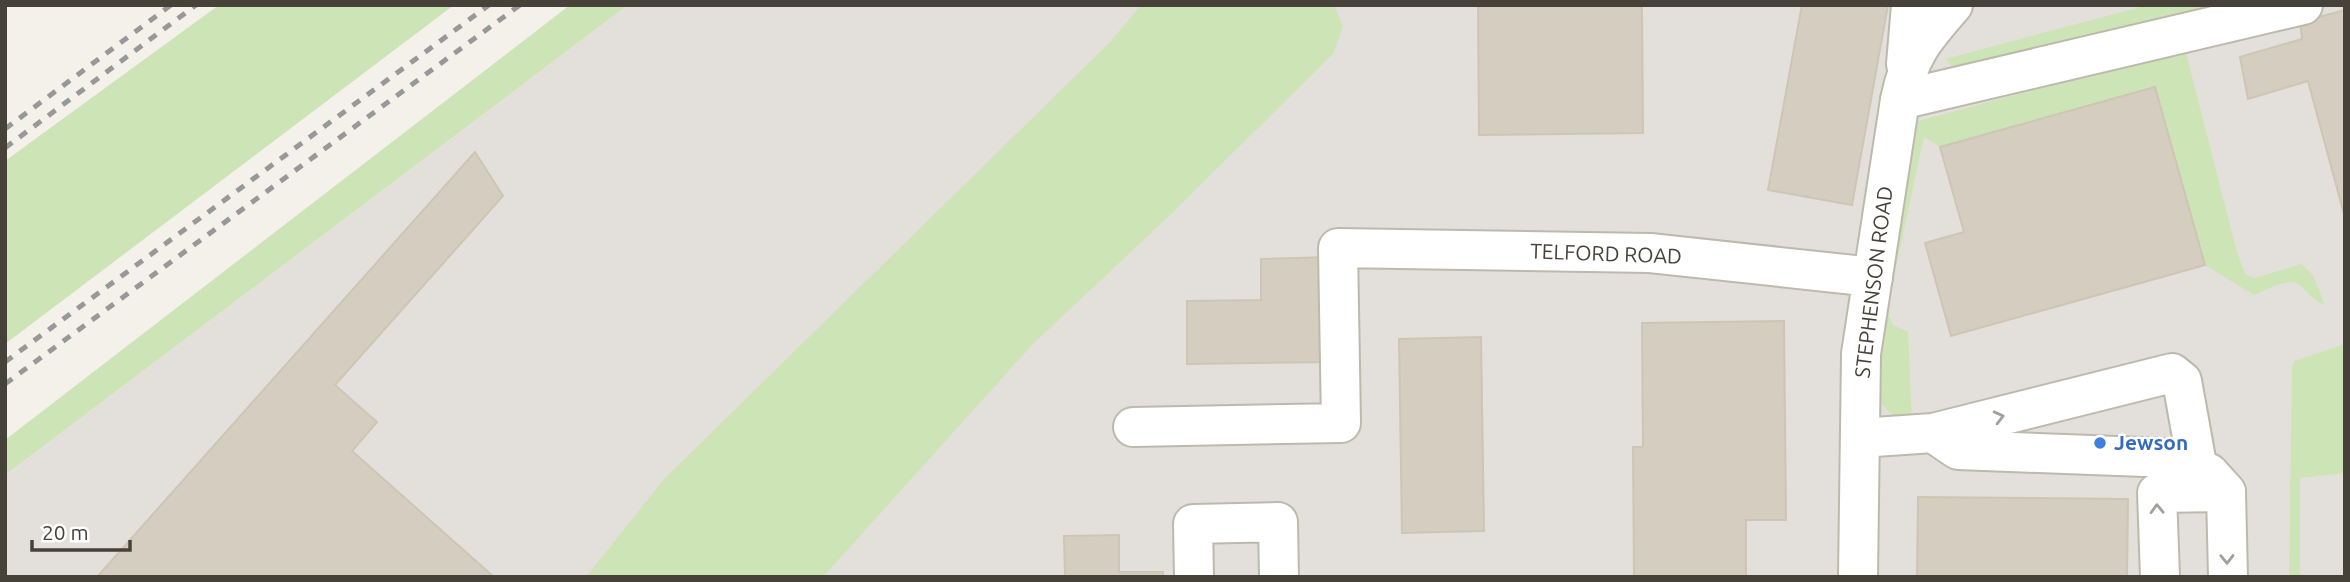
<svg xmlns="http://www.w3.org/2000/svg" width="2350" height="582" font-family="Ubuntu,sans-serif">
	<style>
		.industrial { fill: #e3e0db }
		.green { fill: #cde4b7 }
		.building { fill: #d4cdc0; stroke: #cec5b4; stroke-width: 2 }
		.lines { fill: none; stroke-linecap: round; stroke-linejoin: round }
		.minor-casing { stroke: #beb9ad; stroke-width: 42 }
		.minor { stroke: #fff; stroke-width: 38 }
		.rail { stroke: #989898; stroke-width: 5; stroke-dasharray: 9 9; stroke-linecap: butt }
		.oneway { stroke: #a3a09c }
		.shop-dot { fill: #3f7fe0; stroke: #fff; stroke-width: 2.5 }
		.labels { text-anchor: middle; stroke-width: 5; stroke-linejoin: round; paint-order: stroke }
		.street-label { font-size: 21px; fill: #474239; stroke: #fff }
		.shop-label { font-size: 21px; font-weight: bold; fill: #366cbe; stroke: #fff; text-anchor: start }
	</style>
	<rect width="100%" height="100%" fill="#f3f1ea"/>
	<polygon class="industrial" points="628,5 2345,5 2345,577 5,577 5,475"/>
	<g class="green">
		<polygon points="219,5 454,5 5,344 5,161"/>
		<polygon points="570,5 628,5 5,475 5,440"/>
		<polygon points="1141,5 1334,5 1343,26 1333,54 1169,216 1032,345 823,577 586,577 665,478 1111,41"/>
		<polygon points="2148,5 2239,5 1956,70 1945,59"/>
		<path d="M2185 49 2238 256 2246 275 2255 278 2301 264 2313 275 2325 305C2311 300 2309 292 2298 284 2288 277 2265 291 2254 295L2205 265 2155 87 1940 147 1924 137 1887 309 1893 325 1908 332 1912 420 1894 417 1875 398 1867 355 1912 129 1918 121Z"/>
		<polygon points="2345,344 2345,473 2300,478 2300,577 2289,577 2292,366 2294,361"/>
	</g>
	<g class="building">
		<polygon points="1478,5 1642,5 1643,133 1479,135"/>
		<polygon points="1802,5 1888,5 1852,205 1768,190"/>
		<polygon points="2345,10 2345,218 2308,81 2248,99 2240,57 2302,39 2300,22"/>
		<polygon points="2155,87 2205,265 1951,336 1925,243 1964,232 1940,147"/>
		<polygon points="475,152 503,196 335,385 377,422 352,451 494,577 97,577"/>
		<polygon points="1329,257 1330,362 1187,364 1187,301 1261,300 1261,259"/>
		<polygon points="1784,321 1786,520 1746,520 1746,577 1634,577 1633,447 1643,447 1642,323"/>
		<polygon points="1481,337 1484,531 1402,533 1399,339"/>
		<polygon points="1918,497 2128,499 2127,577 1917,577"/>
		<polygon points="1119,535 1119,572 1163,572 1163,577 1065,577 1064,536"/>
	</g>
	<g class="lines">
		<defs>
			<g id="minor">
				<polyline points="1906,64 1911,5"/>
				<polyline points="1900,100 2303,5"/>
				<polyline points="1133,427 1341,423 1338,248 1650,253 1873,277"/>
				<polyline points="1860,438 1933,433 2172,373 2182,381 2196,459 1958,450 1933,433"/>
				<polyline points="2209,473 2226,492 2228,577"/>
				<polyline points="1194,577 1193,524 1278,522 1279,577"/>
				<path d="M1858 577 1861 354 1900 100C1909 55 1924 38 1953 5"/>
				<polyline points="2160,577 2157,493 2226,492"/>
			</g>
		</defs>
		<use href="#minor" class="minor-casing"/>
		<use href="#minor" class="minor"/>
		<g class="rail">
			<polyline points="5,129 171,5"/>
			<polyline points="5,148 196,5"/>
			<polyline points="5,362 489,5"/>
			<polyline points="5,384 520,5"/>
		</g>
	</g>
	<defs><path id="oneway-chevron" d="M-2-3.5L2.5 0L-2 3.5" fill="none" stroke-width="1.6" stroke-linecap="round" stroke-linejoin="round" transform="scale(1.75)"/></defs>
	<g class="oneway">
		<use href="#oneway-chevron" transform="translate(1999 417) rotate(-14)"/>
		<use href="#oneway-chevron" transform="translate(2157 509) rotate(-92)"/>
		<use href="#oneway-chevron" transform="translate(2227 559) rotate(89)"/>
	</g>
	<circle class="shop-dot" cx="2100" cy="443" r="7"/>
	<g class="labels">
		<g class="street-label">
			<text transform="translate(1606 254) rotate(2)" y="7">TELFORD ROAD</text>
			<text transform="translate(1874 282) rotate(-83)" y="7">STEPHENSON ROAD</text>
		</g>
		<g class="shop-label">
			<text x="2114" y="450">Jewson</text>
		</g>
	</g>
	<rect width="2350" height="582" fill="none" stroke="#474239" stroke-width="14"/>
	<path d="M32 540v10h98v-10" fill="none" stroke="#474239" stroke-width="3.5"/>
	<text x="42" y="540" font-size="21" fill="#474239" stroke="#ffffff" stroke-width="5" paint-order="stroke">20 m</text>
</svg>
